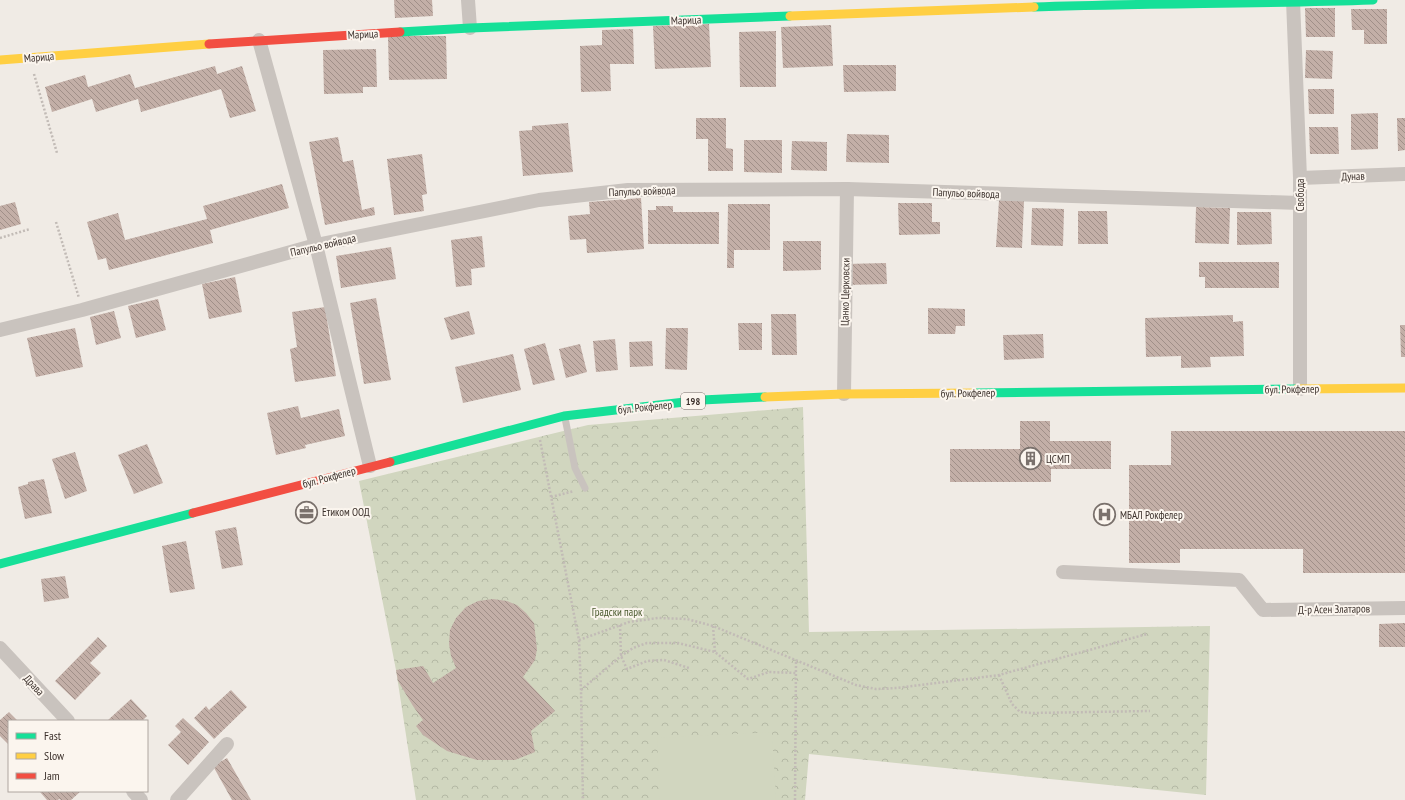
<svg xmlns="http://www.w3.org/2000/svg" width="1405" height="800" font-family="'PT Sans Narrow',sans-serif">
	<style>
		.park { fill: url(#park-crowns) }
		.pitch { fill: #d1d6bf }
		.building { fill: url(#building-back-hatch) }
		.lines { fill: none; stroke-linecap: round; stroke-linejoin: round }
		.path { stroke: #c2bbb6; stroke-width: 2.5; stroke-dasharray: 2 2; stroke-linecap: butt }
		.lane { stroke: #c9c3be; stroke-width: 7 }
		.street { stroke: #c9c3be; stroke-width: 14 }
		.fast { stroke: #16e098; stroke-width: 9 }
		.slow { stroke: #ffcf43; stroke-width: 9 }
		.jam { stroke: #f24e42; stroke-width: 9 }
		.labels { text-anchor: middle; stroke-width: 4; stroke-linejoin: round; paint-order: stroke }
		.shield { fill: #fbf5ee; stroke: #756b66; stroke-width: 1 }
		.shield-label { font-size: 10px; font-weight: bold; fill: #3b302b }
		.street-label { font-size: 11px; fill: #3b302b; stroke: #fbf5ee }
		.poi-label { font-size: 11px; fill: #3b302b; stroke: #fbf5ee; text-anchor: start }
		.park-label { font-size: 11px; fill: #4a5a2e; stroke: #fbf5ee }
	</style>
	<defs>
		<pattern id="park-crowns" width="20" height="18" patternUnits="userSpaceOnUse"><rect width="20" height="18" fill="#d1d6bf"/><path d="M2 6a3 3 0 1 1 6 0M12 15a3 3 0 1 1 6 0" fill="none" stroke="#b4b8a4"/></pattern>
		<pattern id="building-back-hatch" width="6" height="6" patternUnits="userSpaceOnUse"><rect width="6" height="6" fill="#c3afa7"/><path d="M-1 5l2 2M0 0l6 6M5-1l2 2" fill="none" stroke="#a08f88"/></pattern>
	</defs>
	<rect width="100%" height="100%" fill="#f0ebe5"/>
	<polygon class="park" points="803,407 809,632 1210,626 1206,795 809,754 805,800 416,800 396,670 359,481 588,425"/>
	<polygon class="pitch" points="772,732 776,800 660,800 657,738"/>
	<g class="building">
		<polygon points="394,0 432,0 433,16 395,18"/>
		<polygon points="1305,8 1335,8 1335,37 1306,37"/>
		<polygon points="1351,9 1387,9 1387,44 1364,44 1364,30 1352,30"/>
		<polygon points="709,24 711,67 655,69 653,26"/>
		<polygon points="831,25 833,66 783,68 781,27"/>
		<polygon points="633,29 634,64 610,64 611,91 581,92 580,46 602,45 602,30"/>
		<polygon points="776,31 776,87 740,87 739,32"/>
		<polygon points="388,36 446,36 447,79 389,80"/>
		<polygon points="376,49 377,87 363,87 363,93 324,94 323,50"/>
		<polygon points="1306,50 1333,51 1332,79 1305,78"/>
		<polygon points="843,65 896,65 896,91 844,92"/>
		<polygon points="215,66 217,74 242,66 256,111 230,118 221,89 141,112 138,99 96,112 92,99 52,112 45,87 85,75 88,87 130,74 135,88"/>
		<polygon points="1308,89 1334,89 1334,114 1309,114"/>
		<polygon points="1378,113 1378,149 1351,150 1351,114"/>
		<polygon points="696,118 726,118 726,148 733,149 733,171 708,171 708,139 696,139"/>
		<polygon points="1397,118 1405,118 1405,150 1398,151"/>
		<polygon points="568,123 573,172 523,176 519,131 532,130 532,126"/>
		<polygon points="1309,127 1338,127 1339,154 1310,154"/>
		<polygon points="847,134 889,135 889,163 846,162"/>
		<polygon points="338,137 343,162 353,160 362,210 374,207 375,215 325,225 309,142"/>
		<polygon points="744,140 782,140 782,173 744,172"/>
		<polygon points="792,141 827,142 827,171 791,170"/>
		<polygon points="422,154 427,194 422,195 424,211 394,215 387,159"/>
		<polygon points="282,184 289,208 210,230 213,243 109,270 106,258 98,260 87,222 118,213 125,240 207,219 203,206"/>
		<polygon points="641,198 644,249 587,253 586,239 570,240 568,216 590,214 589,202"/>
		<polygon points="999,200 1024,201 1022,248 996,247"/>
		<polygon points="15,202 21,224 0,230 0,206"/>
		<polygon points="898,203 932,203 932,222 940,222 940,234 899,235"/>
		<polygon points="728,204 770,204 770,250 734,250 734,268 727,268"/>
		<polygon points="656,206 673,206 673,212 719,212 719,244 648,244 648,210 656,210"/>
		<polygon points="1196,207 1230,208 1229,244 1195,243"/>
		<polygon points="1032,208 1064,209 1063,246 1031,245"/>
		<polygon points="1078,211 1107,211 1108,244 1078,244"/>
		<polygon points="1237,212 1271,212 1272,244 1237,245"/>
		<polygon points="482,236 485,267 471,269 472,285 456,287 451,240"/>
		<polygon points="783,241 821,241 821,270 783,271"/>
		<polygon points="391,247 396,279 341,288 336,256"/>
		<polygon points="1199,262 1279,262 1279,288 1205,288 1205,277 1199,277"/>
		<polygon points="886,263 887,284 846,285 846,264"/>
		<polygon points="235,277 242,312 209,319 202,284"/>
		<polygon points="376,298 391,380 364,384 350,303"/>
		<polygon points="158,299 166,330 136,338 128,306"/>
		<polygon points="325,307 336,376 295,382 290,349 297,347 292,312"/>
		<polygon points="928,308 965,309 965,326 956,326 955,334 928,334"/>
		<polygon points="114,311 121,338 96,345 90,317"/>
		<polygon points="469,311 475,334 451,340 444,318"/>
		<polygon points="771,314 796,314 797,355 772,355"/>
		<polygon points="1233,315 1233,322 1243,321 1244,356 1210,357 1211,367 1181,368 1181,356 1146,357 1145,318"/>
		<polygon points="738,323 762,323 762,350 739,350"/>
		<polygon points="1400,325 1405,325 1405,357 1401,357"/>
		<polygon points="75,328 83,367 36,377 27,338"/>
		<polygon points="666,328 688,328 687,370 665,369"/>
		<polygon points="1043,334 1044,358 1004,360 1003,335"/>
		<polygon points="615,339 618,370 596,372 593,341"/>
		<polygon points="652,341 653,366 630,367 629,342"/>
		<polygon points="545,343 555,380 533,385 524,349"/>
		<polygon points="580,344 587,372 566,378 559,349"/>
		<polygon points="513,354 521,390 463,403 455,367"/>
		<polygon points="298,406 301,418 339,409 345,436 305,445 306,448 276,455 267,413"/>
		<polygon points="1020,421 1050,421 1050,441 1111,441 1111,469 1051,469 1051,482 950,482 950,449 1020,449"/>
		<polygon points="1171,431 1405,431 1405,573 1303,573 1303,549 1180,549 1180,563 1129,563 1129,465 1171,465"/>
		<polygon points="147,444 163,483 134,494 118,455"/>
		<polygon points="75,452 87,491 65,499 52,459"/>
		<polygon points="44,479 52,513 25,519 18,487 28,484 28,482"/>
		<polygon points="236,527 243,565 222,569 215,531"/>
		<polygon points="186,541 195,589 170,593 162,546"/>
		<polygon points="65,576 69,598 44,602 41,579"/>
		<polygon points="493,599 507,601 517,605 526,613 534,623 537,649 535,660 523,677 555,711 531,731 535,752 515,760 477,760 447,751 423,735 416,726 423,720 413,706 398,681 396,670 423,666 433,683 456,668 451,656 449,644 450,630 456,618 466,607 478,601"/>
		<polygon points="1405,623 1405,647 1379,647 1379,624"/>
		<polygon points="98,637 107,646 90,663 101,673 75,700 55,681"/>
		<polygon points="231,690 247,707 214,739 194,718 206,706 209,710"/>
		<polygon points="131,699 147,716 142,721 107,721"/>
		<polygon points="9,712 18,721 9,721 9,745 0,736 0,720"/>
		<polygon points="183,718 209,742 188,765 168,745 181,732 175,726"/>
		<polygon points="227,758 251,800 232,800 213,766"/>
		<polygon points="41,791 81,791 71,800 61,800 59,799 58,800 47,800 40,792"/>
	</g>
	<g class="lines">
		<g class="path">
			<polyline points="34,74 57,153"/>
			<polyline points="56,222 79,298"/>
			<polyline points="0,238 30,229"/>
			<polyline points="540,440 579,640 581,690 583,800"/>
			<polyline points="551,497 574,491"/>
			<polyline points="620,625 621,656 627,669 647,661 664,660 689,668"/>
			<polyline points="713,626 715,652"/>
			<polyline points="579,640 629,622 658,618 687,619 713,626 856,685 876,689 897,688 999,675 1147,634"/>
			<polyline points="999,675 1012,704 1020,712 1032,713 1150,711"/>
			<polyline points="581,690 621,656 633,648 647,643 678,643 715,652 748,679 769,672 796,673"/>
			<polyline points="795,800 796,660"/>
		</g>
		<polyline class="lane" points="565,418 575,468 585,488"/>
		<g class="street">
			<polyline points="468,0 470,28"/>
			<polyline points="1293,0 1300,178 1300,389"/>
			<polyline points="259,40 316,245 370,466"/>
			<polyline points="1300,178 1405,174"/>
			<polyline points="0,330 82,310 316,245 539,200 628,190 847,189 1300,203"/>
			<polyline points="844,394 847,189"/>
			<polyline points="1063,572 1239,580 1263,610 1405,608"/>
			<polyline points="0,648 68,721"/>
			<polyline points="133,791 141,800"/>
			<polyline points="177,800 227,744"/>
		</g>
		<g class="fast">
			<path d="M1034 7C1147 3 1260 4 1373 0"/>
			<polyline points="400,32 470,28 790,16"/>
			<polyline points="974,393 1297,389"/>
			<polyline points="390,462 564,416 702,400 765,397"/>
			<polyline points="0,564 193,513"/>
		</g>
		<g class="slow">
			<polyline points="790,16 1034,7"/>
			<polyline points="0,60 209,44"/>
			<polyline points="1297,389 1405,388"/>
			<polyline points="765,397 844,394 974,393"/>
		</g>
		<g class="jam">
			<polyline points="209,44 400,32"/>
			<polyline points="193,513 390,462"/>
		</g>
	</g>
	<defs>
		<symbol id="building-ring" viewBox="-11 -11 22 22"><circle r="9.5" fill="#fbf5ee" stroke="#7a716c" stroke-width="1.5"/><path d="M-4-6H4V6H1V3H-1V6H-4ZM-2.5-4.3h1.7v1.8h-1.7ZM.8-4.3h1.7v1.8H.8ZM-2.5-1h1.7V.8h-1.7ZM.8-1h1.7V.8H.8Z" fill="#7a716c"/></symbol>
		<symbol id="office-ring" viewBox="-11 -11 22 22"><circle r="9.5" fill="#fbf5ee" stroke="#7a716c" stroke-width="1.5"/><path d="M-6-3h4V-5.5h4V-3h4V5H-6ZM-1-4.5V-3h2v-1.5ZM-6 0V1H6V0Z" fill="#7a716c"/></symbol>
		<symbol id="hospital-ring" viewBox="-11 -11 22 22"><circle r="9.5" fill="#fbf5ee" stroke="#7a716c" stroke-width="1.5"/><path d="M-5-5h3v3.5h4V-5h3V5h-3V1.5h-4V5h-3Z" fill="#7a716c"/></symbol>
	</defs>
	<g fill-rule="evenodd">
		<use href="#building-ring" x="1018" y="446" width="25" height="25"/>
		<use href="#office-ring" x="294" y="500" width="25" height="25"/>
		<use href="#hospital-ring" x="1092" y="502" width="25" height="25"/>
	</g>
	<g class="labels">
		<rect class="shield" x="681" y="393" width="24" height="16" rx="3"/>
		<g class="shield-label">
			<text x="693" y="405">198</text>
		</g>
		<g class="street-label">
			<text transform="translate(686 20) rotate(-2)" y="4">Марица</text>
			<text transform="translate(363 34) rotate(-3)" y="4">Марица</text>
			<text transform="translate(39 57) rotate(-5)" y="4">Марица</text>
			<text transform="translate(1353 176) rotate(-2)" y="4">Дунав</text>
			<text transform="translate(642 191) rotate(-2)" y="4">Папульо войвода</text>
			<text transform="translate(966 193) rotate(2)" y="4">Папульо войвода</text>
			<text transform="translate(1300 195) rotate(-90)" y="4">Свобода</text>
			<text transform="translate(323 245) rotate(-13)" y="4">Папульо войвода</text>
			<text transform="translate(845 292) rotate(-89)" y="4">Цанко Церковски</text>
			<text transform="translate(1292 389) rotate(-1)" y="4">бул. Рокфелер</text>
			<text transform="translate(968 393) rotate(-1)" y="4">бул. Рокфелер</text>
			<text transform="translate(645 407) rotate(-6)" y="4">бул. Рокфелер</text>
			<text transform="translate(329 477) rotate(-15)" y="4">бул. Рокфелер</text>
			<text transform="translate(1334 609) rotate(-1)" y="4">Д-р Асен Златаров</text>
			<text transform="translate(34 685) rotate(47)" y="4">Драва</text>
		</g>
		<g class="poi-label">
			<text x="1046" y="463">ЦСМП</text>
			<text x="322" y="516">Етиком ООД</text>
			<text x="1120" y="519">МБАЛ Рокфелер</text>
		</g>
		<g class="park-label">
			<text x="617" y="616">Градски парк</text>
		</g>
	</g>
	<rect x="8" y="720" width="140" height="72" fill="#fbf5ee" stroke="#aea6a0"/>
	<rect x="16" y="733" width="20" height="6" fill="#16e098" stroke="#aea6a0"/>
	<text x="44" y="740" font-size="12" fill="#3b302b">Fast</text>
	<rect x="16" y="753" width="20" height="6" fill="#ffcf43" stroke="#aea6a0"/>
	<text x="44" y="760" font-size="12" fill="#3b302b">Slow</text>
	<rect x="16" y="773" width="20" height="6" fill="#f24e42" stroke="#aea6a0"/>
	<text x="44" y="780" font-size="12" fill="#3b302b">Jam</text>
</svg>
